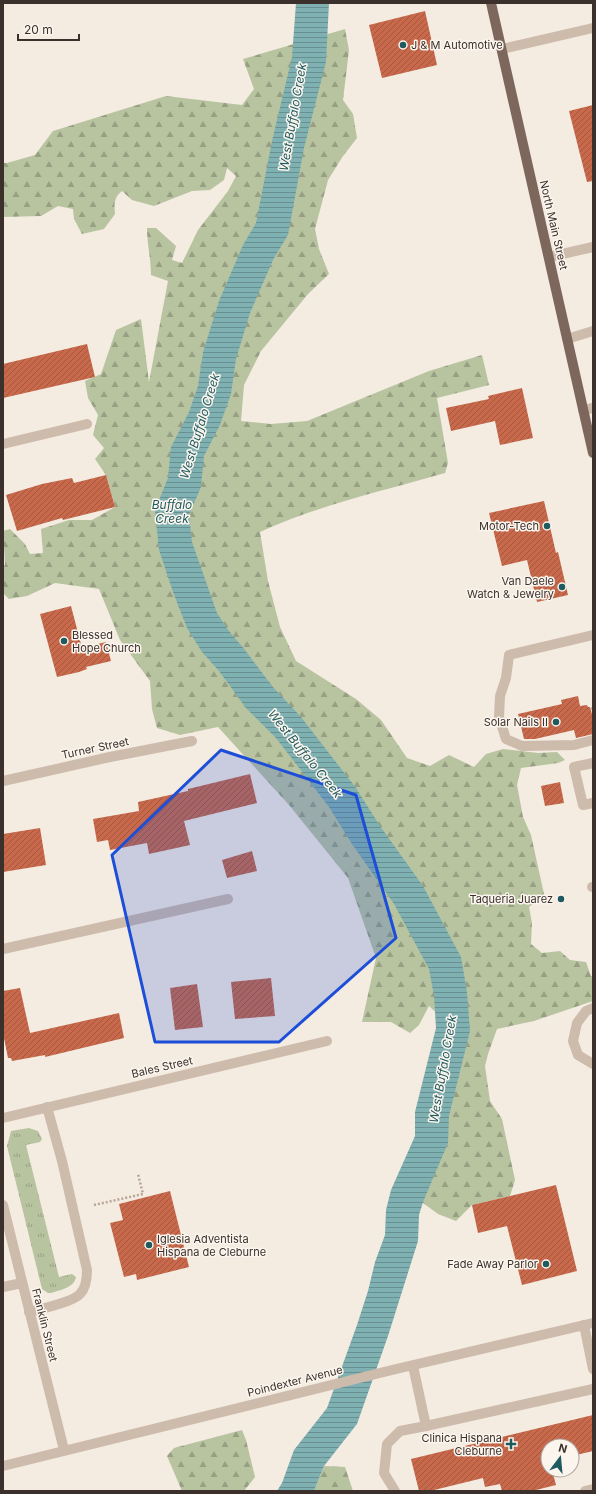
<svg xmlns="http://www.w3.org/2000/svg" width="596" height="1494" font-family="Inter,sans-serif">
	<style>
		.grass { fill: url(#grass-tufts) }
		.forest { fill: url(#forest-firs) }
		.water { fill: url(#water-rules) }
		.building { fill: url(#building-hatch) }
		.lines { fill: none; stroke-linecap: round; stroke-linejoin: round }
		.path { stroke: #b9a596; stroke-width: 2.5; stroke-dasharray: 2 2; stroke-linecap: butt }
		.minor { stroke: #cdbbac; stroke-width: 10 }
		.major { stroke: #7d675c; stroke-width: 10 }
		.marked { fill: #1d4ed8; fill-opacity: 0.2; stroke: #1d4ed8; stroke-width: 3; stroke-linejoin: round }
		.poi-dot { fill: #1f5a5e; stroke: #fbf5ee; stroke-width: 1.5 }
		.labels { text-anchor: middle; stroke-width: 3; stroke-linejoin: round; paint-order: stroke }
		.poi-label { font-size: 11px; fill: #3b302b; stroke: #fbf5ee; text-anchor: end }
		.street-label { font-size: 11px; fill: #3b302b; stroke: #fbf5ee }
		.water-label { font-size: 12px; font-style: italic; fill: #1f5a5e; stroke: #fbf5ee }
	</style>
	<defs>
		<pattern id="grass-tufts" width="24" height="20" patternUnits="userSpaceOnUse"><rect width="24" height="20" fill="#b8c4a0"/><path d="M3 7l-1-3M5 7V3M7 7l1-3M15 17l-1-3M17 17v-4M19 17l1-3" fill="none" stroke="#97a083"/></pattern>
		<pattern id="forest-firs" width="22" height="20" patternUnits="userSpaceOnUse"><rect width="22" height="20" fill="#b8c4a0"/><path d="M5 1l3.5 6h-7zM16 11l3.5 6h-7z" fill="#97a083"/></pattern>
		<pattern id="water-rules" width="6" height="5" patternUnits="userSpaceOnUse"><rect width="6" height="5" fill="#7fb0b2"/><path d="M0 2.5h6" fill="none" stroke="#699091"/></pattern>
		<pattern id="building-hatch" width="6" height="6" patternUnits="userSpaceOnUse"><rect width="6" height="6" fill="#c8694b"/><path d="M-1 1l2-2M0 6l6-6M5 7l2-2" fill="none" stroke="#a4573f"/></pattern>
	</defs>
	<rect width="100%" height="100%" fill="#f4ebe1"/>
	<path class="grass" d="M29 1128 38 1131 42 1139 40 1142 26 1145 59 1277 72 1274 76 1277C74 1288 60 1290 51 1293H48L42 1289 7 1146 11 1131Z"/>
	<g class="forest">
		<path d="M345 29 349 50 343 100 353 114 357 138 343 156 328 180 315 229 319 249 329 274 308 294 261 351 244 385 241 421 271 424 307 421 429 371 482 355 489 385 437 398 448 463 445 473C383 491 319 505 260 532L268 581 280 627 296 661 356 699 381 720 407 758 430 766 449 755 474 767 486 754 503 749 538 753 557 752 565 760 558 763 521 768 517 785 523 817 531 835 544 894 529 907 532 923 531 944 542 953 560 951 570 960 586 962 591 976 593 977V1001L534 1021 497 1029 488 1054 485 1066 490 1101 502 1119 515 1180 510 1196 472 1205 456 1221 438 1214 419 1200 442 1018 429 1006 419 1025 410 1033 391 1022H362L376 958 348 878 289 805 218 727 180 735 157 728 152 709 150 681 120 640 99 589 55 583 27 596 9 599 3 593V569L5 564 3 531 10 529 25 544 30 554 43 553 41 529 69 520H92L115 507 106 475 95 459 104 448 93 435 98 415 88 398 85 381 101 374 116 330 141 319 149 382 168 281 151 275C151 259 147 244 147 228H156L176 246 172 260 182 263 198 230 228 191 236 176 227 168 224 180 210 190 192 191 154 206 132 200 122 191C114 197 114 204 115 214L104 229 82 234 74 219 73 209 58 206 41 216 3 217V163H7L35 155 53 131 166 96 242 105 254 89 243 59Z"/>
		<polygon points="242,1430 246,1440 255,1477 244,1491 182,1491 167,1456 174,1448"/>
		<polygon points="324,1466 345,1467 353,1491 314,1491"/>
	</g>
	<polygon class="water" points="296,3 329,3 326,62 304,148 288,235 273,260 250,313 236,359 231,394 220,425 204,456 201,487 189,515 192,542 217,613 229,631 245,650 272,686 301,717 356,788 380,826 423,886 461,957 467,992 470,1031 449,1116 448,1143 423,1202 419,1215 418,1241 388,1336 357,1424 324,1466 314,1491 277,1491 282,1483 294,1450 327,1408 357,1325 368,1291 375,1262 385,1235 386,1210 391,1190 415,1136 415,1112 436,1028 434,996 429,969 394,904 352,844 329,807 276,738 246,708 219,671 202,652 187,628 173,592 159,550 155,510 168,478 171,447 189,412 198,386 203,352 219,301 243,245 256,223 272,141 292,57"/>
	<g class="building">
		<polygon points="425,11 437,65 382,78 369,25"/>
		<polygon points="593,105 593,181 587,182 569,111"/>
		<polygon points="87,344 95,377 3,398 3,364"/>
		<polygon points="522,388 533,438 500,445 495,421 451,431 446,408 489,399 488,396"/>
		<polygon points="106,475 115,507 63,520 62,518 17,531 6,495 42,484 72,478 74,483"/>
		<polygon points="544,501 556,553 558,552 568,595 537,602 527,560 502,566 489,513"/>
		<polygon points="71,606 82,648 106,642 111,661 86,667 87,669 79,672 57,677 40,614"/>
		<polygon points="578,696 580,706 587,705 588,707 590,707 593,718 593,734 576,738 574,730 535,739 524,739 518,714 562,704 561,700"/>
		<polygon points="250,774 257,803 184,821 190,845 149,854 147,843 110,850 108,840 97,842 93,819 139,811 138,802 188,791 188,789"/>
		<polygon points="560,782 564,803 545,806 541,786"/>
		<polygon points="40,828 46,865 3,872 3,834"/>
		<polygon points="252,851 257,871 227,878 222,860"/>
		<polygon points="271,978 275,1016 235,1019 231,982"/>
		<polygon points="197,984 203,1027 175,1030 170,988"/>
		<polygon points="20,988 30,1033 119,1013 124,1038 45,1057 45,1055 12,1061 11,1058 8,1058 3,1033 3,991"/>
		<polygon points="556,1185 577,1271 522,1285 507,1226 478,1233 472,1205"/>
		<polygon points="170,1191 189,1267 137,1280 136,1274 124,1277 110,1223 123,1220 119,1204"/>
		<polygon points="593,1415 593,1451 572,1456 572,1446 548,1446 548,1470 552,1470 556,1485 532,1491 502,1491 500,1484 485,1487 483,1478 430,1491 419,1491 411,1459"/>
	</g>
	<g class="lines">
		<g class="path">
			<polyline points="591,709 593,708"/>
			<polyline points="94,1205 143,1194 138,1174"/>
		</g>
		<g class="minor">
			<polyline points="502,49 593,28"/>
			<polyline points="549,257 593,247"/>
			<polyline points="567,339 593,331"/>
			<polyline points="583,410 593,408"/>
			<polyline points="3,444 87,424"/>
			<polyline points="593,635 509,655 506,678 500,696 499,717 506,739 522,746 574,745 593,740"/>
			<polyline points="593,763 574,767 583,805 593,803"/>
			<polyline points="3,781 110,757 192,741"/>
			<polyline points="592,887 593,887"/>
			<polyline points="3,949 228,899"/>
			<polyline points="593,1008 586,1011 577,1023 573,1041 578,1055 593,1064"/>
			<polyline points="3,1118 327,1041"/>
			<polyline points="3,1205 64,1450"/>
			<polyline points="3,1287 22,1283"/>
			<path d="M29 1312C41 1309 73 1302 80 1294 86 1288 87 1278 87 1270L62 1161 47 1107"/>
			<polyline points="584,1325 593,1369"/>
			<polyline points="426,1426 593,1389"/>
			<polyline points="3,1466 392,1370 593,1323"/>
			<polyline points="395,1491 384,1473 387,1444 400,1431 426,1426 413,1366"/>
			<polyline points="585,1491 593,1489"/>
		</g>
		<polyline class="major" points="491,3 593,453"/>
	</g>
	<path class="marked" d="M221 750 356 795 396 938 279 1042H155L112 855Z"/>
	<g class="poi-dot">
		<circle cx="403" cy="45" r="4"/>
		<circle cx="547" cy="526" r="4"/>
		<circle cx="562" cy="587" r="4"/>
		<circle cx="64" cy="641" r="4"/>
		<circle cx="556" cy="722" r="4"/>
		<circle cx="561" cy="899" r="4"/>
		<circle cx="149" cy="1245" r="4"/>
		<circle cx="546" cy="1264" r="4"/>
		<path d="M509 1438h4v4h4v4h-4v4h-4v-4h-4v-4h4z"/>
	</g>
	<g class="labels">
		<g class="poi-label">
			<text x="411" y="49" text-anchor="start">J &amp; M Automotive</text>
			<text x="539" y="530">Motor-Tech</text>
			<text x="554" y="585">Van Daele<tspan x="554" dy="13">Watch &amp; Jewelry</tspan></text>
			<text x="72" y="639" text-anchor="start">Blessed<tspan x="72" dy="13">Hope Church</tspan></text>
			<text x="548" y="726">Solar Nails II</text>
			<text x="553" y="903">Taqueria Juarez</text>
			<text x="157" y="1243" text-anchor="start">Iglesia Adventista<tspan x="157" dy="13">Hispana de Cleburne</tspan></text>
			<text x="538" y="1268">Fade Away Parlor</text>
			<text x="502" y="1442">Clinica Hispana<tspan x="502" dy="13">Cleburne</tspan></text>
		</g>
		<g class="street-label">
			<text transform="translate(554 225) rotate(77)" y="4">North Main Street</text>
			<text transform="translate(95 748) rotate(-12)" y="4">Turner Street</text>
			<text transform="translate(162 1067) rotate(-13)" y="4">Bales Street</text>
			<text transform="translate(45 1325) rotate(76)" y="4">Franklin Street</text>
			<text transform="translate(295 1381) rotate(-14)" y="4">Poindexter Avenue</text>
		</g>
		<g class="water-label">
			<text transform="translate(293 117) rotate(-80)" y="4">West Buffalo Creek</text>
			<text transform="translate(200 426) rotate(-73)" y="4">West Buffalo Creek</text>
			<text x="172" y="509">Buffalo<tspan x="172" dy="14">Creek</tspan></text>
			<text transform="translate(305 754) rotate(51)" y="4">West Buffalo Creek</text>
			<text transform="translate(443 1069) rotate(-80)" y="4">West Buffalo Creek</text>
		</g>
	</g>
	<rect width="596" height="1494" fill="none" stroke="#3b302b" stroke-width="8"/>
	<g transform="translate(560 1458) rotate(16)"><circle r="19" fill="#fbf5ee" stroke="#aea6a0"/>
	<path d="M0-3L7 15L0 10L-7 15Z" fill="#1f5a5e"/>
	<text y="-6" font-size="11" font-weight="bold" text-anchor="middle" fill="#3b302b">N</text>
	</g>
	<path d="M18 34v6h61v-6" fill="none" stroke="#3b302b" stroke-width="2"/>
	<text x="24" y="34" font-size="12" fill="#3b302b" stroke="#fbf5ee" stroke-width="3" paint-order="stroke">20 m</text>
</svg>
